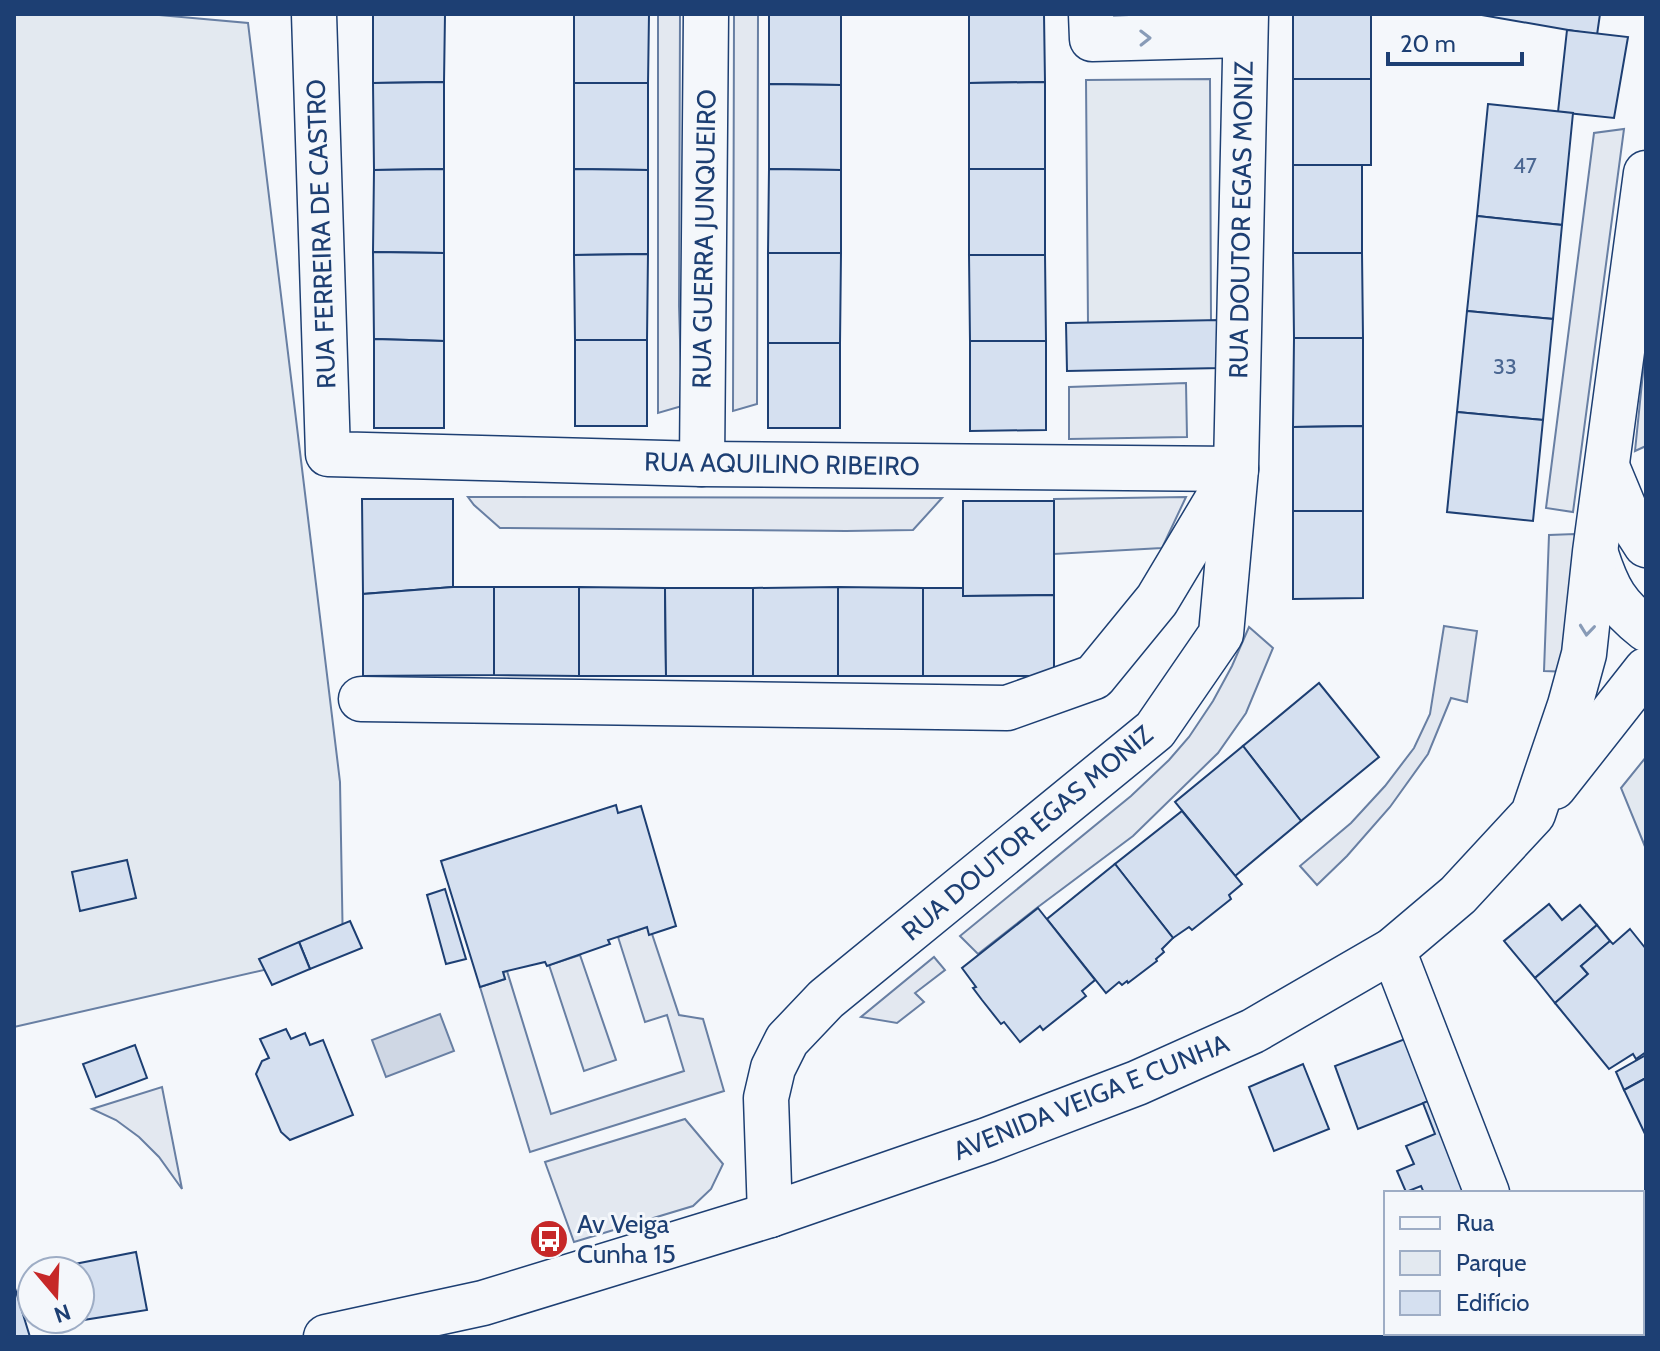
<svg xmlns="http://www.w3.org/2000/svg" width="1660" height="1351" font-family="Cabin,sans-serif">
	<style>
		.green { fill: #e3e9f0; stroke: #687fa3; stroke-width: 2 }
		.parking { fill: #e3e8f0; stroke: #687fa3; stroke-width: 2 }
		.water { fill: #cfd7e4; stroke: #687fa3; stroke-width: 2 }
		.building { fill: #d5e0f0; stroke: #1d3f73; stroke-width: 2 }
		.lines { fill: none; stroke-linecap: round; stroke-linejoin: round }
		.minor-casing { stroke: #1d3f73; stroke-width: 47 }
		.minor { stroke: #f4f7fb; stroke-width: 44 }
		.oneway { stroke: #889bb7 }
		.labels { text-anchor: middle; stroke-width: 6; stroke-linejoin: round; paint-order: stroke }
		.number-label { font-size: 22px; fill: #4b6792 }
		.street-label { font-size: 26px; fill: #1d3f73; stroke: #f4f7fb }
		.poi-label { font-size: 26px; fill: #1d3f73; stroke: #f4f7fb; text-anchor: start }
	</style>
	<rect width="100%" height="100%" fill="#f4f7fb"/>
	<g class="green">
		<polygon points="14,14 148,14 248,23 340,782 343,952 14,1027"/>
		<polygon points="1210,79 1211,323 1088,324 1086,80"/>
		<polygon points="1646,757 1646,849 1621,788"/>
	</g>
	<g class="parking">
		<polygon points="658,14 680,14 679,306 682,406 658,413"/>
		<polygon points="734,14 758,14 757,404 733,411"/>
		<polygon points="1624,129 1573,512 1546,508 1594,133"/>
		<polygon points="1646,343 1646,446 1635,451"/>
		<polygon points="1186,383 1187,437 1069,439 1069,387"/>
		<polygon points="468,497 942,498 913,530 846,531 500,528 474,505"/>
		<polygon points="1186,497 1162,548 1054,554 1054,499"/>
		<polygon points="1575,534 1571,672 1544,671 1549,535"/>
		<polygon points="1444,626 1477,631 1467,702 1451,698 1428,754 1390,807 1347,856 1317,885 1300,866 1351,823 1385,786 1414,748 1430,714"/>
		<polygon points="1249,627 1273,648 1246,713 1218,753 1133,836 1038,907 978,954 960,936 1131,796 1169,760 1189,737 1213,701 1232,666"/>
		<polygon points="647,927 652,934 679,1015 703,1019 724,1091 530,1152 480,987 505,979 503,972 507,971 551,1114 684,1071 667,1015 645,1022 618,937"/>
		<polygon points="580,955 616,1060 584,1071 549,965"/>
		<polygon points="934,957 945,970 915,993 924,1002 897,1023 861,1017"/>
		<polygon points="162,1087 182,1189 159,1157 139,1137 116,1120 92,1109"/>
		<polygon points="685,1119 723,1164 711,1189 693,1206 574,1242 545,1162"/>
	</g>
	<polygon class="water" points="440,1014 454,1051 386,1077 372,1040"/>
	<g class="building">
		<polygon points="373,14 445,14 444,82 373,83"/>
		<polygon points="574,14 649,14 648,83 574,83"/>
		<polygon points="769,14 841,14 841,85 769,84"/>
		<polygon points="969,14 1044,14 1045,82 969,83"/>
		<rect x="1293" y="14" width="78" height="65"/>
		<polygon points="1476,14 1600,14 1597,35"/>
		<polygon points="1567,30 1628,37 1614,118 1558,112"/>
		<rect x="1293" y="79" width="78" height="86"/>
		<polygon points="444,82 444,169 374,170 373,83"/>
		<polygon points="1045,82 1045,169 969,169 969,83"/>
		<polygon points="574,83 648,83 648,170 574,169"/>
		<polygon points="769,84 841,85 841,170 769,169"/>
		<polygon points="1488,104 1573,113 1562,225 1477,216"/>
		<rect x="1293" y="165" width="69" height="88"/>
		<polygon points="444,169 444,253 373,252 374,170"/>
		<polygon points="574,169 648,170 648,254 574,255"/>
		<polygon points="769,169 841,170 841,253 768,253"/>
		<rect x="969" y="169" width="76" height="86"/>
		<polygon points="1477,216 1562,225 1553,319 1467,311"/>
		<polygon points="373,252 444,253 444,341 374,339"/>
		<polygon points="768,253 841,253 840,343 768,343"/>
		<polygon points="1293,253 1362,253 1363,338 1294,338"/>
		<polygon points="648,254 647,340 575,340 574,255"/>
		<polygon points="969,255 1045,255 1046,341 970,341"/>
		<polygon points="1467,311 1553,319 1543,420 1457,412"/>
		<polygon points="1220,320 1221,368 1067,371 1066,323"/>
		<polygon points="1294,338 1363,338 1363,426 1293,427"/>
		<polygon points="374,339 444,341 444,428 374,428"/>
		<rect x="575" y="340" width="72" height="86"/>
		<polygon points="970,341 1046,341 1046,430 970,431"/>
		<rect x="768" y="343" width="72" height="85"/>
		<polygon points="1457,412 1543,420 1533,521 1447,512"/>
		<polygon points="1363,426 1363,511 1293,511 1293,427"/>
		<polygon points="362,499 453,499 453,587 363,594"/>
		<polygon points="963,501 1054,501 1054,595 963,596"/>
		<polygon points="1293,511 1363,511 1363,598 1293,599"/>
		<polygon points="453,587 494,587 494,675 363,676 363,594"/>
		<polygon points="494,587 579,587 579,676 494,675"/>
		<polygon points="579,587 665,588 666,676 579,676"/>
		<polygon points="838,587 838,676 753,676 753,588"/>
		<polygon points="838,587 923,588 923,676 838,676"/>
		<polygon points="665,588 753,588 753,676 666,676"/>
		<polygon points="923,588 963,588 963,596 1054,595 1054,676 923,676"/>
		<polygon points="1319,683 1379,757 1301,821 1243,746"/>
		<polygon points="1243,746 1301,821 1235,876 1175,802"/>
		<polygon points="616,805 618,813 641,806 676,926 649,935 647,927 608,940 610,944 547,966 545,962 503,972 505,979 480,987 441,861"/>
		<polygon points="1182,811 1242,884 1229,895 1231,899 1192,930 1189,927 1173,938 1115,864"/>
		<polygon points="127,860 136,898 80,911 72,872"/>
		<polygon points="1115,864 1173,938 1162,949 1164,952 1156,959 1157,961 1128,983 1127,981 1122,985 1119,982 1106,993 1047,919"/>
		<polygon points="445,889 466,959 446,964 427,895"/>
		<polygon points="1549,904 1562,920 1580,905 1597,925 1535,978 1504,941"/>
		<polygon points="1038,908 1095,980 1082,991 1086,996 1043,1030 1040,1026 1020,1042 1004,1022 1001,1024 982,1000 973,988 976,987 962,968"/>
		<polygon points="350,921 362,948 310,969 299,942"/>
		<polygon points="1597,925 1610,941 1581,966 1588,974 1555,1003 1535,978"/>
		<polygon points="1630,929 1646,949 1646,1052 1636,1059 1633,1054 1609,1069 1555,1003 1588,974 1581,966 1610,941 1613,944"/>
		<polygon points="299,942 310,969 272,985 259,959"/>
		<polygon points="286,1029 291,1039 305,1033 310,1045 323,1040 353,1115 290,1140 281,1132 256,1074 262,1061 269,1058 260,1039"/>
		<polygon points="1405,1039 1429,1101 1358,1129 1335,1066"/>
		<polygon points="135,1045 147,1078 96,1097 83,1064"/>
		<polygon points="1646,1055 1646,1078 1624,1090 1616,1072"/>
		<polygon points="1303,1064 1329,1129 1274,1151 1249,1087"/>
		<polygon points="1646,1078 1646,1136 1624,1090"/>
		<polygon points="1446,1094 1482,1184 1459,1193 1424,1193 1421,1186 1406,1192 1397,1171 1414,1164 1406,1146 1435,1134 1423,1103"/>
		<polygon points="136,1252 147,1310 58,1324 57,1319 80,1319 80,1271 44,1270"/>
		<polygon points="14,1285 30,1337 14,1337"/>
		<polygon points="1569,1333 1603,1333 1592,1337 1570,1337"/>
		<polygon points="1603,1333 1630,1333 1632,1337 1592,1337"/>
	</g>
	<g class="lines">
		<defs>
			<g id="minor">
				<polyline points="314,14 328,454 702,464 1236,469"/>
				<polyline points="1091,14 1092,39 1245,35"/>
				<polyline points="702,464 706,14"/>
				<polyline points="1608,469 1628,517 1646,545"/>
				<path d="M1596 554C1608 591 1616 605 1646 629"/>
				<polyline points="361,699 1007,708 1094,677 1157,600 1230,478"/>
				<polyline points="1554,787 1646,670"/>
				<polyline points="1393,950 1487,1193"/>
				<polyline points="770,1215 766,1098 773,1068 787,1040 826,999 1155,730 1221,634 1236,469 1246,14"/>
				<polyline points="1541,1333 1542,1337"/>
				<polyline points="326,1337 483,1303 770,1215 987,1140 1137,1083 1253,1031 1393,950 1458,895 1533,814 1570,705 1584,654 1595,552 1646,173"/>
			</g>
		</defs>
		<use href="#minor" class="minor-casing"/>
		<use href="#minor" class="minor"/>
	</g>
	<defs><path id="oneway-chevron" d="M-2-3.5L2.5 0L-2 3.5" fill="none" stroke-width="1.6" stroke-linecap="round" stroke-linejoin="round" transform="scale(2)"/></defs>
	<g class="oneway">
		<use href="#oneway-chevron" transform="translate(1145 38) rotate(-1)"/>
		<use href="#oneway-chevron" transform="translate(1587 630) rotate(96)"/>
	</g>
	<defs>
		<symbol id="bus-disc" viewBox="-11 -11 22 22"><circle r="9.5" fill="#c62828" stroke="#f4f7fb"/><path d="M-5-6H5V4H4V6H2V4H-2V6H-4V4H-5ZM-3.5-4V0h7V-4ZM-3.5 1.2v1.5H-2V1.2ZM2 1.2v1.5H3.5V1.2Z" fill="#fff"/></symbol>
	</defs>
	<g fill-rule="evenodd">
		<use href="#bus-disc" x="527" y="1217" width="44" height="44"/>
	</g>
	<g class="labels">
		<g class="number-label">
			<text x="1525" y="173">47</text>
			<text x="1505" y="374">33</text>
		</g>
		<g class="street-label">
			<text transform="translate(1241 220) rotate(-89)" y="9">RUA DOUTOR EGAS MONIZ</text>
			<text transform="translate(321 234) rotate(-92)" y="9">RUA FERREIRA DE CASTRO</text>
			<text transform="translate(704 239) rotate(-89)" y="9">RUA GUERRA JUNQUEIRO</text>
			<text transform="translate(782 464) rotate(1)" y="9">RUA AQUILINO RIBEIRO</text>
			<text transform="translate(1027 833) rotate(-40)" y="9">RUA DOUTOR EGAS MONIZ</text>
			<text transform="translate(1091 1097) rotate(-22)" y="9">AVENIDA VEIGA E CUNHA</text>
		</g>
		<g class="poi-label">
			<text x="577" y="1233">Av Veiga<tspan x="577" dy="30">Cunha 15</tspan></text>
		</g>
	</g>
	<rect width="1660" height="1351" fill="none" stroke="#1d3f73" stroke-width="32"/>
	<rect x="1384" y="1191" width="260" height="144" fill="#f4f7fb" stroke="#9eadc5" stroke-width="2"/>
	<rect x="1400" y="1217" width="40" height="12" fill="#f4f7fb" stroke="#9eadc5" stroke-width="2"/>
	<text x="1456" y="1231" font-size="24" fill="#1d3f73">Rua</text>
	<rect x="1400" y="1251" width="40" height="24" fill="#e3e9f0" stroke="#9eadc5" stroke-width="2"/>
	<text x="1456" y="1271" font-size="24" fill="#1d3f73">Parque</text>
	<rect x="1400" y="1291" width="40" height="24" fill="#d5e0f0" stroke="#9eadc5" stroke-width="2"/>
	<text x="1456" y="1311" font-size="24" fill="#1d3f73">Edifício</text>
	<g transform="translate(56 1295) rotate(161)"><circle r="38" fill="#f4f7fb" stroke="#9eadc5" stroke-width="2"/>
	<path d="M0-6L14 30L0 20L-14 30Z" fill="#c62828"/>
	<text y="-12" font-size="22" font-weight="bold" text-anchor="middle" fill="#1d3f73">N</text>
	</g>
	<path d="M1388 52v12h134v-12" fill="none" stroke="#1d3f73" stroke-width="4"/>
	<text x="1400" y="52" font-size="24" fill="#1d3f73" stroke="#f4f7fb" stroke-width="6" paint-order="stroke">20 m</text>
</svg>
